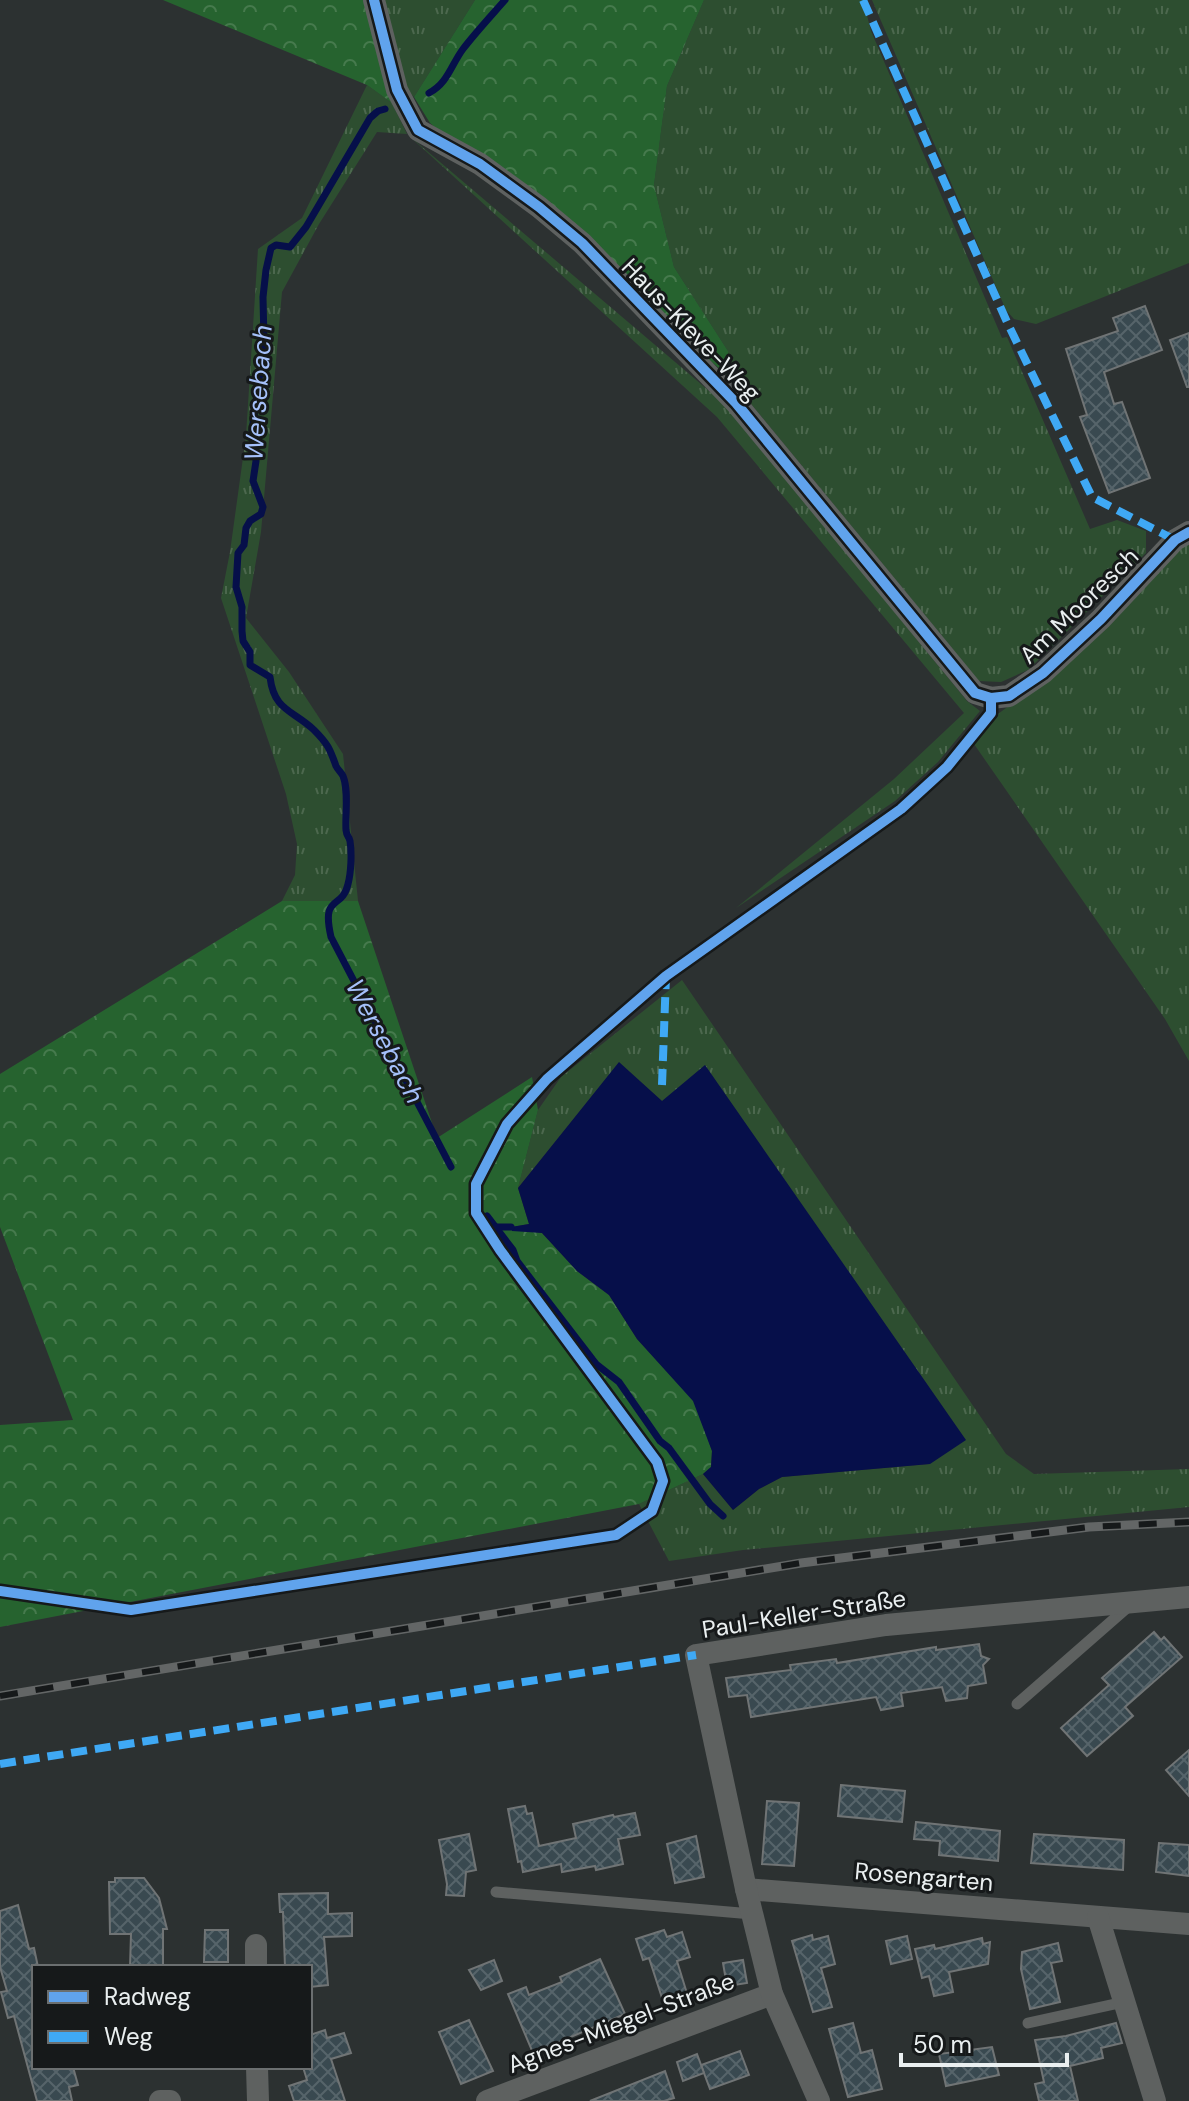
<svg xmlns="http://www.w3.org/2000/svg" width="1189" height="2101" font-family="'DM Sans',sans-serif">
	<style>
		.grass { fill: url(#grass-tufts) }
		.forest { fill: url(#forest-crowns) }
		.water { fill: #060f4a }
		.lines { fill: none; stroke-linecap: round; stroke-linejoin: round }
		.stream { stroke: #060f4a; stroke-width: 7 }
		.building { fill: url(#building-cross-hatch); stroke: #707475; stroke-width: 2 }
		.service { stroke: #5e6160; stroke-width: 11 }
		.minor { stroke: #5e6160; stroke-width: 22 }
		.rail-casing { stroke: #636666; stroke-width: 9 }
		.rail { stroke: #16191a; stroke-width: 6; stroke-dasharray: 18; stroke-linecap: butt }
		.quiet { stroke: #3fa9f5; stroke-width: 8; stroke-dasharray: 16 8; stroke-linecap: butt }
		.cycleway-casing { stroke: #16191a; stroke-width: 15 }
		.cycleway { stroke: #60a3ed; stroke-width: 10 }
		.labels { text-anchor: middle; stroke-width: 6; stroke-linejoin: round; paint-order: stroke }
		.street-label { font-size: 24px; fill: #eaeff0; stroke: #16191a }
		.water-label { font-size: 26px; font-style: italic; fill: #a5c0fa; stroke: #16191a }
	</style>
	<defs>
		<pattern id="grass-tufts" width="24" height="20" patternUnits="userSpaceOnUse" patternTransform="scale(2)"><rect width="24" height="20" fill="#2d4e30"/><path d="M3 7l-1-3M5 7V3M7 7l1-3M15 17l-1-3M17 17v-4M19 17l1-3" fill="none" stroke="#4c684e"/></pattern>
		<pattern id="forest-crowns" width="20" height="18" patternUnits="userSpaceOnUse" patternTransform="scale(2)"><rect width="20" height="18" fill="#26632f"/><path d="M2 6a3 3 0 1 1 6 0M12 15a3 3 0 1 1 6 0" fill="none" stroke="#467a4d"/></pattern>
		<pattern id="building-cross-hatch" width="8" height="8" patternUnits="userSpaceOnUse" patternTransform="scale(2)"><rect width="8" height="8" fill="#394950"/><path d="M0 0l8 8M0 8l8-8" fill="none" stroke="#56646a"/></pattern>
	</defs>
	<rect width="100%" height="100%" fill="#2c3131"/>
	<g class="grass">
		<polygon points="380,0 475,0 414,97 404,88"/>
		<polygon points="704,0 863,0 871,31 1002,338 1007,337 1090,529 1117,520 1146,531 1146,553 1028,670 1001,682 979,681 728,376 728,351 674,267 654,185 667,86"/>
		<polygon points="872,0 1189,0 1189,263 1036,324 1014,319 1006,310"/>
		<polygon points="367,85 392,103 407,134 728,407 967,701 980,711 938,762 895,801 736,908 894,779 964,713 717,417 407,134 377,132 319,224 282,292 261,532 246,618 289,672 343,754 358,901 282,901 295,875 297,844 286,794 221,598 230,552 246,436 258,249 302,218"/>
		<polygon points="1189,543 1189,1061 1165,1019 974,744 998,714 1045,679 1174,551"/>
		<polygon points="682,980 1006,1454 1034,1474 1189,1469 1189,1507 743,1550 669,1561 639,1504 703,1474 733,1510 759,1489 782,1477 929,1464 662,1101 619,1063 518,1188 538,1110 561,1077"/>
	</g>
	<g class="forest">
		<polygon points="163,0 367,0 392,103 367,85"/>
		<polygon points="475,0 704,0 667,86 654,185 674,267 728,351 728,376 430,123 414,97"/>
		<polygon points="282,901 358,901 437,1138 532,1077 538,1110 518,1188 529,1224 512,1227 542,1233 577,1271 609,1295 637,1339 694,1401 712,1451 711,1467 703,1474 639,1504 0,1627 0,1425 73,1420 0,1227 0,1074"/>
	</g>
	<polygon class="water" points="619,1062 662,1101 705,1065 966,1440 930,1464 782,1477 759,1489 733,1510 703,1474 711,1467 712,1451 693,1401 637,1339 609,1295 577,1271 542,1233 512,1231 511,1227 529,1224 518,1188"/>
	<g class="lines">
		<g class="stream">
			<path d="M429 93C448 83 451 65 463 49 476 32 491 16 505 0"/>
			<path d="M385 109 378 111 370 118 306 227 290 247 276 245 271 248 266 270 263 297 264 343 252 431 256 461 253 481 263 507 261 514 250 521 246 528 244 545 238 553 236 587 242 607V631L243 641 250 652V665L270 677C274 711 293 710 314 730 328 744 330 749 336 766 338 770 341 772 343 776 349 791 345 814 346 830 347 838 348 834 350 841 352 853 351 873 348 884 342 911 321 893 331 937L451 1167"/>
			<polyline points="487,1216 513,1250 517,1261 596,1364 619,1382 660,1441 669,1448 710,1504 723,1516"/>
			<polyline points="496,1227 511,1227"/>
		</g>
	</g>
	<g class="building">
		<polygon points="1145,306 1162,350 1104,372 1114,404 1122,402 1150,478 1109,493 1080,417 1087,415 1066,349 1118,331 1113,318"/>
		<polygon points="1189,333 1189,387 1187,387 1170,340"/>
		<polygon points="1154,1632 1161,1640 1164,1637 1182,1657 1125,1707 1133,1716 1087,1756 1061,1728 1109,1685 1102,1678"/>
		<polygon points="979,1644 981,1656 989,1659 983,1665 986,1683 968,1686 967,1698 946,1701 942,1687 901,1693 903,1706 881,1710 876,1697 751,1717 747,1695 729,1697 726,1678 791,1670 790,1665 836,1659 837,1663 936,1647 936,1650"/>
		<polygon points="1189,1750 1189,1796 1166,1770"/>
		<polygon points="841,1785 905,1791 902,1822 838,1816"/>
		<polygon points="767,1801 799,1803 794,1866 762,1864"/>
		<polygon points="525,1806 527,1814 532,1813 539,1846 576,1838 573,1824 613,1815 614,1817 635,1813 640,1835 618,1839 623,1864 596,1870 595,1866 562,1872 561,1864 523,1872 521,1861 518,1862 508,1809"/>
		<polygon points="916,1822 1000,1831 998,1861 939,1855 940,1841 914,1839"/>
		<polygon points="469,1834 476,1870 466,1872 464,1896 446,1895 447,1884 439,1840"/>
		<polygon points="1034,1834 1124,1840 1123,1870 1031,1863"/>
		<polygon points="696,1836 704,1877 675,1883 667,1844"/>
		<polygon points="1159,1843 1189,1845 1189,1876 1156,1872"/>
		<polygon points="115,1878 144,1878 159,1898 167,1929 163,1929 163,1967 130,1967 131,1934 110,1934 109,1882 115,1882"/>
		<polygon points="328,1893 328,1914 352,1913 352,1936 324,1937 328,1985 310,1987 310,1967 285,1967 283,1912 280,1912 279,1894"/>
		<polygon points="18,1905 29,1949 34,1948 38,1967 34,1967 34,2067 73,2067 78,2085 69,2087 72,2101 37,2101 14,2016 8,2018 1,1992 7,1991 0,1967 0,1911"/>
		<polygon points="205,1930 228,1930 228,1962 204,1962"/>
		<polygon points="664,1930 667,1937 682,1932 690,1957 677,1961 689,2000 665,2007 649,1958 643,1960 636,1939"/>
		<polygon points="812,1935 813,1940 828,1936 835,1964 821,1968 832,2007 813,2012 792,1941"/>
		<polygon points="907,1936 912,1959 891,1964 886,1941"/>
		<polygon points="982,1938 983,1944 990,1942 988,1964 949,1972 953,1992 934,1996 929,1976 922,1978 915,1949 934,1945 935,1949"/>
		<polygon points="1058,1943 1062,1961 1051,1963 1060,2002 1030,2009 1021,1969 1022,1952"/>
		<polygon points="600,1959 625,2014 533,2053 508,1994 526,1987 529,1995 562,1982 560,1977"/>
		<polygon points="494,1960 502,1981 481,1990 469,1970"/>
		<polygon points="743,1960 747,1983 727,1986 723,1963"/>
		<polygon points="469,2020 493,2071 461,2084 439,2032"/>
		<polygon points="853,2023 861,2053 872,2050 882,2089 848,2097 829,2029"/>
		<polygon points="1116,2023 1122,2043 1101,2048 1103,2058 1070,2066 1078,2101 1039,2101 1035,2084 1044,2082 1035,2040 1066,2036"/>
		<polygon points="325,2030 327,2038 344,2033 351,2053 331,2059 345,2101 294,2101 289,2086 307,2080 303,2067 310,2067 310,2035"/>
		<polygon points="992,2047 999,2075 946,2086 939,2054"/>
		<polygon points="740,2051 749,2075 710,2089 701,2065"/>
		<polygon points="697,2054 704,2073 683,2081 677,2062"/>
		<polygon points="665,2071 674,2098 664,2101 590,2101"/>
	</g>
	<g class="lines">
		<g class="service">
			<polyline points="1017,1704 1129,1606"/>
			<polyline points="496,1892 752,1914"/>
			<polyline points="1028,2023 1124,2002"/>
		</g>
		<g class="minor">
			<polyline points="374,0 397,90 418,130 480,164 539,207 582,243 736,403 975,693 991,698 1009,696 1043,673 1101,619 1175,540 1189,532"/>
			<polyline points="746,1889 1189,1924"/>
			<polyline points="1098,1917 1155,2101"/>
			<polyline points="256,1945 256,1967"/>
			<polyline points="257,2067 258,2101"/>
			<polyline points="160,2101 170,2101"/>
			<polyline points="487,2101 772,1994"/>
			<polyline points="819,2101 772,1994 746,1889 696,1655 886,1625 1189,1597"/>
		</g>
		<defs>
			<polyline id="rail" points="0,1696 801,1563 1089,1527 1189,1522"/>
		</defs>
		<use href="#rail" class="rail-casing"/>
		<use href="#rail" class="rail"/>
		<g class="quiet">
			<polyline points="863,0 1007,322 1092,497 1175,540"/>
			<polyline points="662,1085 666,976"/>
			<polyline points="0,1764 696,1655"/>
		</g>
		<defs>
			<g id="cycleway">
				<polyline points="374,0 397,90 418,130 480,164 539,207 582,243 736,403 975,693 991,698 1009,696 1043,673 1101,619 1175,540 1189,532"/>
				<polyline points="0,1591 131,1610 616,1535 652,1511 663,1481 657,1462 500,1250 476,1213 476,1184 507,1124 547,1079 666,976 901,809 947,767 991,713 991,698"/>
			</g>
		</defs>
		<use href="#cycleway" class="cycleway-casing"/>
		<use href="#cycleway" class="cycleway"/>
	</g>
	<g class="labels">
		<g class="street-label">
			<text transform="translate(691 330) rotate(46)" y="8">Haus-Kleve-Weg</text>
			<text transform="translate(1079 606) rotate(-44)" y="8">Am Mooresch</text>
			<text transform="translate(804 1614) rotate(-9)" y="8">Paul-Keller-Straße</text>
			<text transform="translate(924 1877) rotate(5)" y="8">Rosengarten</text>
			<text transform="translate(621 2023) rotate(-21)" y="8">Agnes-Miegel-Straße</text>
		</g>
		<g class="water-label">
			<text transform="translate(258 393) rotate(-86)" y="9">Wersebach</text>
			<text transform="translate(385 1041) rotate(62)" y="9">Wersebach</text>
		</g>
	</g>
	<rect x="32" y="1965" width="280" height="104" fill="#16191a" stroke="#6b6f70" stroke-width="2"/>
	<rect x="48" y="1991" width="40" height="12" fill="#60a3ed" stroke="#6b6f70" stroke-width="2"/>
	<text x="104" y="2005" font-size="24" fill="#eaeff0">Radweg</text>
	<rect x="48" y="2031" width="40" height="12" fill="#3fa9f5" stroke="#6b6f70" stroke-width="2"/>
	<text x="104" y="2045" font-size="24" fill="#eaeff0">Weg</text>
	<path d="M901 2053v12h166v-12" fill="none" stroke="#eaeff0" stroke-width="4"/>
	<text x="913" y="2053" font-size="24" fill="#eaeff0" stroke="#16191a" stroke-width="6" paint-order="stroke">50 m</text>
</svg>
